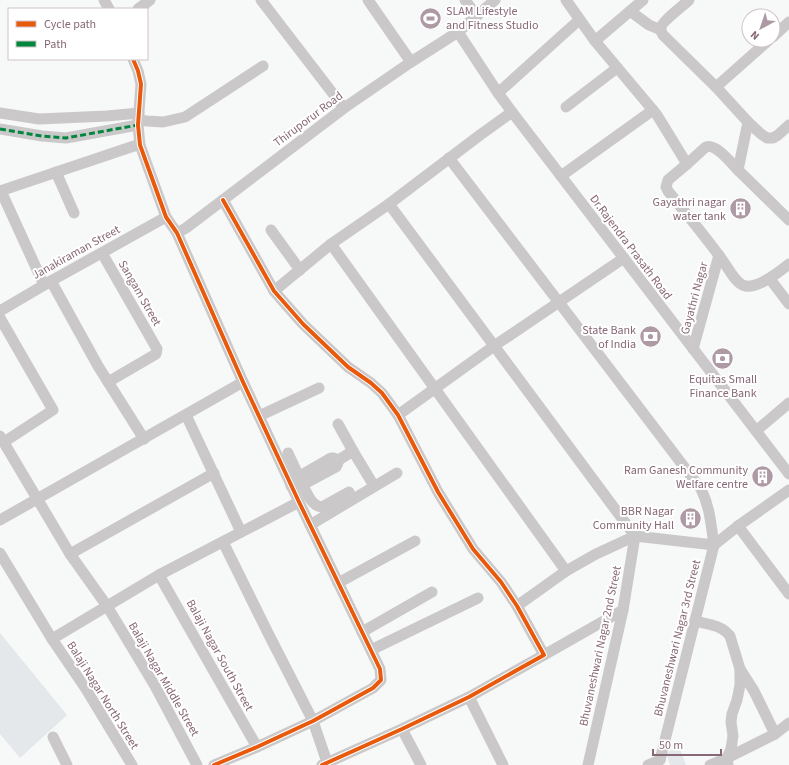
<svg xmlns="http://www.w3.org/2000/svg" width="789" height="765" font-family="'Source Sans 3',sans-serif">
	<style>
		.green { fill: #e5e8eb }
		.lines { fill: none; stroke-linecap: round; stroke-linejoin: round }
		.minor { stroke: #cbc8c9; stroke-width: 11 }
		.quiet { stroke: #00873e; stroke-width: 3; stroke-dasharray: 6 3; stroke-linecap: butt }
		.cycleway-casing { stroke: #fff; stroke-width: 6 }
		.cycleway { stroke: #e8590c; stroke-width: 4 }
		.labels { text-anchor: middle; stroke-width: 4; stroke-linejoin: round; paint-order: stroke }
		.poi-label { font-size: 12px; fill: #876876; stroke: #fff; text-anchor: end }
		.street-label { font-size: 12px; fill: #876876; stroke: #fff }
	</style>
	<rect width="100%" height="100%" fill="#f7f8f8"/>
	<g class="green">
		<polygon points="0,633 67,715 20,758 0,734"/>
		<polygon points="679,746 686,765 670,765 666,753"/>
	</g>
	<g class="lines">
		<g class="minor">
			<polyline points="104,0 109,9"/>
			<polyline points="261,0 344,108"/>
			<polyline points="368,0 411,62"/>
			<polyline points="465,0 477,16"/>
			<path d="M566 0 595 41 657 115 687 164C691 161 703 149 706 147 716 143 732 164 738 170"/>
			<path d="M689 0C684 5 661 22 661 28 660 31 662 33 663 35L716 87 748 122 761 134 767 138H773L778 135 789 125"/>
			<polyline points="138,9 150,0"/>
			<polyline points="630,11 649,25 661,30"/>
			<polyline points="458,32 498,93 512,112 789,474"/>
			<polyline points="773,37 789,22"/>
			<polyline points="595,41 643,0"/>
			<polyline points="133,59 138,71 141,84 138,125 140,145 166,217 177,233 243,382 299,502 380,669 381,680 373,688 313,721 257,747 214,765"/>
			<polyline points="716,87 769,40"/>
			<polyline points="498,93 579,20"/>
			<polyline points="566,107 617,68"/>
			<polyline points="0,113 39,119 107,116 139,113"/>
			<polyline points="138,120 147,121 163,122 185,117 263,66"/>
			<polyline points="748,122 738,170 789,220"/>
			<polyline points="0,129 42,136 66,138 138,125"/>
			<path d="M449 158 701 489C710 507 711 525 714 545L660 760"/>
			<path d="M687 164 668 180 666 187 668 191C687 215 708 239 725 264 730 271 737 285 746 286 759 288 779 272 789 264"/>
			<polyline points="56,172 74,213"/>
			<polyline points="561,176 653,110"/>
			<polyline points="0,191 134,146 140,145"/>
			<polyline points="1,191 44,285"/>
			<polyline points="223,200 274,291 303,324 348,367 371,383 382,393 398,415 438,492 473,549 501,582 517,606 544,655 469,697 402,729 322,765"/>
			<polyline points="389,204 635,536 596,554 566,571 517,606"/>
			<polyline points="271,230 300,270"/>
			<polyline points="177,233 186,228 344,108 411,62 458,32 495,0"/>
			<polyline points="331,244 566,571"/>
			<polyline points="102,253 157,349 156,354 108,382"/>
			<polyline points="770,279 789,304"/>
			<polyline points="51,281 98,366 144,439"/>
			<polyline points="274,291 331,244 389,204 480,135 512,112"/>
			<polyline points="0,311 51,281 166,217"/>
			<polyline points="0,318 53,410 4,442"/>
			<polyline points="693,349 719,255"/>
			<polyline points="186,415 241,532"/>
			<polyline points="398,415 494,346 624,258"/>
			<polyline points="259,416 319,388"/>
			<polyline points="338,424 353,451"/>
			<polyline points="756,431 789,403"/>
			<polyline points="0,436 70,554 107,606 155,686 197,765"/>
			<polyline points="288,453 301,481 304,480 308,482 336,467 338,463 337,461"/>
			<polyline points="337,461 353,451 374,486"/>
			<polyline points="304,480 303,477 305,473 331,458 334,458 337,461"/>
			<path d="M291 486 301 481C306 490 310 506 322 507L349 492"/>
			<polyline points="0,520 243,382"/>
			<polyline points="310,525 397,473"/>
			<polyline points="738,526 789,594"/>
			<polyline points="223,542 268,633 313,721 328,765"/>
			<polyline points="0,553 52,639 86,689 132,765"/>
			<polyline points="70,554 214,473"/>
			<polyline points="159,575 257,747"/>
			<polyline points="338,583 415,541"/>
			<path d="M695 621C707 624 722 625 730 636L740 669V685L737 700 732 714 731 722 733 736 731 749 727 758 728 765"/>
			<polyline points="362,632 432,592"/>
			<polyline points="52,639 159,575 299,502"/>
			<polyline points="371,650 478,598"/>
			<polyline points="544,655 623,610"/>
			<polyline points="740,669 754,691 775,734"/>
			<polyline points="469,697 503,765"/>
			<polyline points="402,729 421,765"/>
			<polyline points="53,737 67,765"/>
			<polyline points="588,765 623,610 635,536 714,545 738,526 789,490"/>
			<polyline points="648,765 660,760"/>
			<polyline points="710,765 727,758 775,734 789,723"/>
		</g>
		<polyline class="quiet" points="0,129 42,136 66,138 138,125"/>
		<defs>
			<g id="cycleway">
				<polyline points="133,59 138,71 141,84 138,125 140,145 166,217 177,233 243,382 299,502 380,669 381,680 373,688 313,721 257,747 214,765"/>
				<polyline points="223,200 274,291 303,324 348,367 371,383 382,393 398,415 438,492 473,549 501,582 517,606 544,655 469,697 402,729 322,765"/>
			</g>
		</defs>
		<use href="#cycleway" class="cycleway-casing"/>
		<use href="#cycleway" class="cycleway"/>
	</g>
	<defs>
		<symbol id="stadium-disc" viewBox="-11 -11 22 22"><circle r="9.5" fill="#ae9aa4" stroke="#fff"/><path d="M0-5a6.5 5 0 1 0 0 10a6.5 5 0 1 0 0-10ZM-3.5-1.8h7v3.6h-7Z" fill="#fff"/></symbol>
		<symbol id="building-disc" viewBox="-11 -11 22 22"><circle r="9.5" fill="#ae9aa4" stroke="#fff"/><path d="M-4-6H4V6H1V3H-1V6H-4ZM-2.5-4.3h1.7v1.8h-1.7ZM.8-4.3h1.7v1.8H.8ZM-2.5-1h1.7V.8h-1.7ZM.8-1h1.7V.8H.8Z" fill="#fff"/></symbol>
		<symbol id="bank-disc" viewBox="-11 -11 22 22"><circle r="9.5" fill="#ae9aa4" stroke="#fff"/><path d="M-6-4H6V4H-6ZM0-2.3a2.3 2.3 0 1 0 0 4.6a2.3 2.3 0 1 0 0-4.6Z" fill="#fff"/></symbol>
	</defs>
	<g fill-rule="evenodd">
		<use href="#stadium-disc" x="418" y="6" width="25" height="25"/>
		<use href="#building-disc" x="728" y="196" width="25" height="25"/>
		<use href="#bank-disc" x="638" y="324" width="25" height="25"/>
		<use href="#bank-disc" x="710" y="346" width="25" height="25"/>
		<use href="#building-disc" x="750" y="464" width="25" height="25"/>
		<use href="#building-disc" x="678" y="506" width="25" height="25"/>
	</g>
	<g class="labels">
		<g class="poi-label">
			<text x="446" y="15" text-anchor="start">SLAM Lifestyle<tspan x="446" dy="14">and Fitness Studio</tspan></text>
			<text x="726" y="206">Gayathri nagar<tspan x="726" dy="14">water tank</tspan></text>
			<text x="636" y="334">State Bank<tspan x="636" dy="14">of India</tspan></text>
			<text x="723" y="383" text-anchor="middle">Equitas Small<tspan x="723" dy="14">Finance Bank</tspan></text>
			<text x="748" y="474">Ram Ganesh Community<tspan x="748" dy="14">Welfare centre</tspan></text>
			<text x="674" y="515">BBR Nagar<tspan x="674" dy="14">Community Hall</tspan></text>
		</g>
		<g class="street-label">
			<text transform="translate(308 119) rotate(-37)" y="4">Thiruporur Road</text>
			<text transform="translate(631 247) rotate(53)" y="4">Dr.Rajendra Prasath Road</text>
			<text transform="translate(76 252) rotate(-29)" y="4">Janakiraman Street</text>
			<text transform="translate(140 293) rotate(60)" y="4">Sangam Street</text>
			<text transform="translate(694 298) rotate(-75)" y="4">Gayathri Nagar</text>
			<text transform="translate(677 638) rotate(-76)" y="4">Bhuvaneshwari Nagar 3rd Street</text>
			<text transform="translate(600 646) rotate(-78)" y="4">Bhuvaneshwari Nagar 2nd Street</text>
			<text transform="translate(220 655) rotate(61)" y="4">Balaji Nagar South Street</text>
			<text transform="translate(164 679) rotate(60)" y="4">Balaji Nagar Middle Street</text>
			<text transform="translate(103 695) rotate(58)" y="4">Balaji Nagar North Street</text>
		</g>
	</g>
	<rect x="8" y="8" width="140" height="52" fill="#ffffff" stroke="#cfc3c8"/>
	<rect x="16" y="21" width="20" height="6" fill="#e8590c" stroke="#cfc3c8"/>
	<text x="44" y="28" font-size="12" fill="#876876">Cycle path</text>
	<rect x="16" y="41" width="20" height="6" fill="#00873e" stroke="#cfc3c8"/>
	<text x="44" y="48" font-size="12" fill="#876876">Path</text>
	<g transform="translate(761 28) rotate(220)"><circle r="19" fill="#ffffff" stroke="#cfc3c8"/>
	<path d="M0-3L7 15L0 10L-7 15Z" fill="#ae9aa4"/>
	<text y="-6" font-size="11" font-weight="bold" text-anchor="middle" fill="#876876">N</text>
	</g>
	<path d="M653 749v6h68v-6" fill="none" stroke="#876876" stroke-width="2"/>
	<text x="659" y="749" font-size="12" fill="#876876" stroke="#ffffff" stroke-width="3" paint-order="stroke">50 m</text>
</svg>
